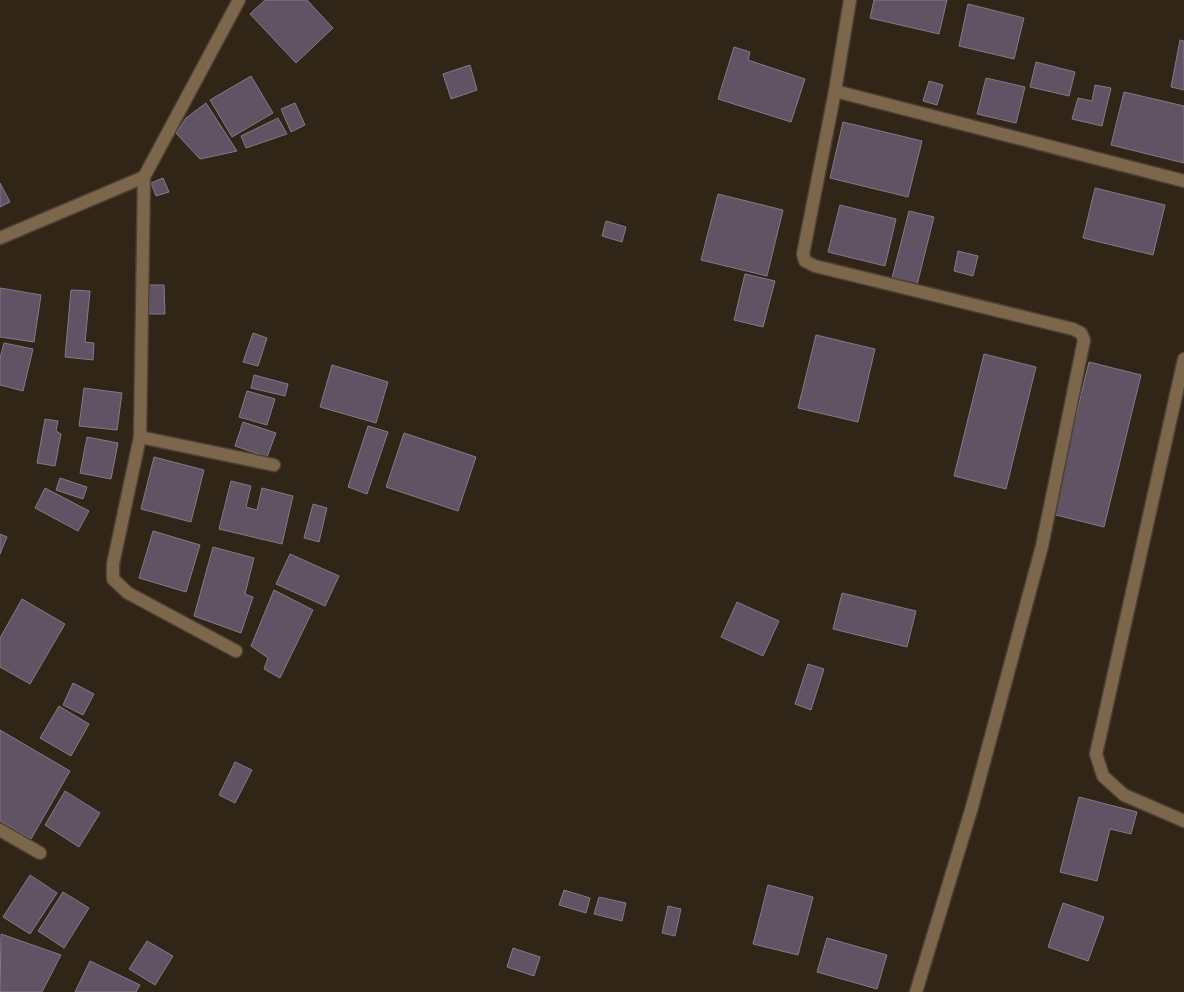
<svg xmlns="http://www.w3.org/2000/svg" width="1184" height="992" font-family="Arial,sans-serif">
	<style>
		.building { fill: #5f5364; stroke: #86798b }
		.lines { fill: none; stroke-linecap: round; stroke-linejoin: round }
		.minor-casing { stroke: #4c4133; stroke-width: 15 }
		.minor { stroke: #7c674c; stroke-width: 12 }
	</style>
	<rect width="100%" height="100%" fill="#302516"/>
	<g class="building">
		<polygon points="265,0 307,0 333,28 296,63 250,14"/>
		<polygon points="874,0 947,0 939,34 870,18"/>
		<polygon points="968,4 1024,18 1014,59 959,46"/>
		<polygon points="1180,40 1184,41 1184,90 1171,87"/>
		<polygon points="734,47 750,52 748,60 805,79 791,122 718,99"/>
		<polygon points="1036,62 1075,72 1069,96 1030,87"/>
		<polygon points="470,65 477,90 451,99 443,74"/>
		<polygon points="251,76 273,113 232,137 210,100"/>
		<polygon points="986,78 1025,87 1016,123 977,114"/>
		<polygon points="929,81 943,85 937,105 923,101"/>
		<polygon points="1095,85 1111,88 1102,126 1072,119 1078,98 1092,101"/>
		<polygon points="1124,92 1184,106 1184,163 1111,145"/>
		<polygon points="206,103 237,151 200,159 176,133 186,118"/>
		<polygon points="295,103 305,125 291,132 281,109"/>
		<polygon points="278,118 287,134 246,148 241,136"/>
		<polygon points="843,122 922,141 908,197 830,178"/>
		<polygon points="163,178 169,192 156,196 151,183"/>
		<polygon points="0,183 10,202 0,207"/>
		<polygon points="1095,188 1165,205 1153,255 1083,238"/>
		<polygon points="718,194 783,210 767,276 701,260"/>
		<polygon points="840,205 896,219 885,266 828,252"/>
		<polygon points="909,211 934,217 917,285 892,278"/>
		<polygon points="606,221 626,227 622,242 602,236"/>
		<polygon points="958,251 978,256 973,276 954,271"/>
		<polygon points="745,274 775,281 763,327 734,320"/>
		<polygon points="149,285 164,285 165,314 149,314"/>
		<polygon points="0,288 41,295 34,342 0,337"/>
		<polygon points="71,290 90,291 85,342 94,343 93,360 65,357"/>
		<polygon points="253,333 267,338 258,366 243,362"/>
		<polygon points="816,335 875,349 858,422 798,408"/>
		<polygon points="4,343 33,349 23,391 0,385 0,358"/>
		<polygon points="984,354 1036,367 1006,489 954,476"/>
		<polygon points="1089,362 1141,375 1104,527 1052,514"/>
		<polygon points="332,365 388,382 376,423 320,407"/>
		<polygon points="254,375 288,384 285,396 251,388"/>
		<polygon points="84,388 122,393 117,430 79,426"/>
		<polygon points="247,391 275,399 267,425 239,417"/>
		<polygon points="45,419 58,421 56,431 61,434 55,466 37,463"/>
		<polygon points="243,422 276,433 267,457 235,446"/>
		<polygon points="368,426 388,432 367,494 348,487"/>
		<polygon points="404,433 476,457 458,511 386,487"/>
		<polygon points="87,437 118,443 111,479 80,473"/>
		<polygon points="154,457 204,470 191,522 141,509"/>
		<polygon points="60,478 87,487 83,499 56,490"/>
		<polygon points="231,481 251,486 246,507 257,510 262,488 293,496 282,544 219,529"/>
		<polygon points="45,488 89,511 78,531 35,508"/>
		<polygon points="313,504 327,508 319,542 304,538"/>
		<polygon points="153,531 200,545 186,592 139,578"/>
		<polygon points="0,534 7,537 0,554"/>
		<polygon points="213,547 254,558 245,594 253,597 241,633 194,616"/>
		<polygon points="290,554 339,576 325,606 276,584"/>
		<polygon points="274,590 313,610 280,678 264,669 268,658 251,646"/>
		<polygon points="842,593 916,611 907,647 833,629"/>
		<polygon points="22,599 65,624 30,684 0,667 0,638"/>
		<polygon points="737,602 779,621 763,656 721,637"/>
		<polygon points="808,664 824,669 811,710 795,704"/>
		<polygon points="73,683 94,694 83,715 63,705"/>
		<polygon points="59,706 89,724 71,756 40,738"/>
		<polygon points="0,730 70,771 31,839 0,821"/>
		<polygon points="235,762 252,770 235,803 219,795"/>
		<polygon points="65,791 100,813 79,847 45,825"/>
		<polygon points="1079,797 1137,812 1131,834 1110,829 1097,881 1060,872"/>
		<polygon points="30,875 57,893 30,934 3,917"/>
		<polygon points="768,885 813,897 798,955 753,944"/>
		<polygon points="564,890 590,898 586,913 559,905"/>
		<polygon points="63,892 89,908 64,948 38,931"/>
		<polygon points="599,897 626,903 622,921 594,914"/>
		<polygon points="1063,903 1104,917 1088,961 1048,947"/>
		<polygon points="668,906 681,909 675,936 662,933"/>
		<polygon points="1,934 61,955 42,992 0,992"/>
		<polygon points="827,938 887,955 877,989 817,972"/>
		<polygon points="147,941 173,956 155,985 129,969"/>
		<polygon points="513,948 540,957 534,976 507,967"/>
		<polygon points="90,961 140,985 136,992 75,992"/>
	</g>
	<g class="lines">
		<defs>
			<g id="minor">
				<polyline points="850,0 835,91 803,254 805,261 815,266 1073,329 1081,333 1084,340 1042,546 972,807 916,992"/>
				<polyline points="835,91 1184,181"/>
				<polyline points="0,238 144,177"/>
				<polyline points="1184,359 1096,754 1103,776 1124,795 1184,821"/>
				<polyline points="140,437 274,465"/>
				<polyline points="236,651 128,593 113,579 113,564 140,437 144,177 239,0"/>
				<polyline points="0,830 40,853"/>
			</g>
		</defs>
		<use href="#minor" class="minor-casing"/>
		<use href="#minor" class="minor"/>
	</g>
</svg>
